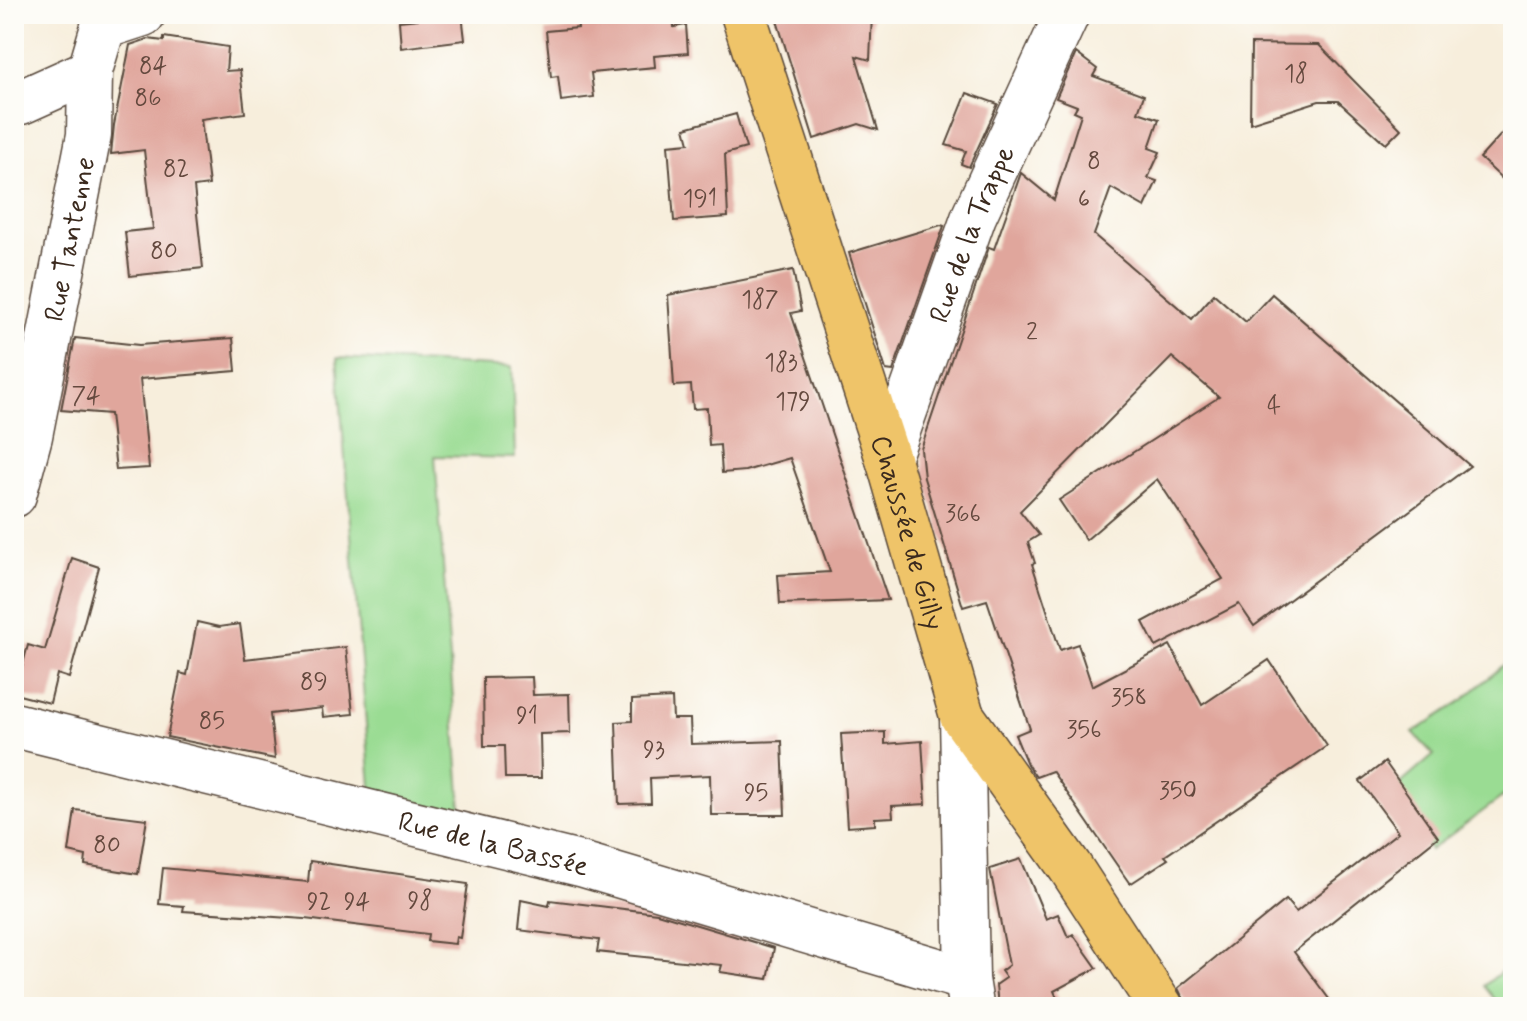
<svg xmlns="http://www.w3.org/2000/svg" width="1527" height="1021" font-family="Mynerve,sans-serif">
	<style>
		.green { fill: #9adc93; stroke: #6a8358; stroke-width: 2 }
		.building { fill: #e0a69c }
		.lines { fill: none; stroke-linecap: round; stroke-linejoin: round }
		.minor-casing { stroke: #57473a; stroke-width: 47 }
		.major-casing { stroke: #57473a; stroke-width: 47 }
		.minor { stroke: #fff; stroke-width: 44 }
		.major { stroke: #efc469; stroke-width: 44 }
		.labels { text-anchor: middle; stroke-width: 6; stroke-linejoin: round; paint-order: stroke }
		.number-label { font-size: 24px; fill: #64493e }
		.street-label { font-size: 28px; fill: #3b2a1e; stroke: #fdfcf7 }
	</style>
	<rect width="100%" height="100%" fill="#fdfcf7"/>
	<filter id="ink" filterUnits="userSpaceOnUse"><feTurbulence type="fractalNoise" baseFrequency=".0125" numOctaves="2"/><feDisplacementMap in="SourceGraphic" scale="16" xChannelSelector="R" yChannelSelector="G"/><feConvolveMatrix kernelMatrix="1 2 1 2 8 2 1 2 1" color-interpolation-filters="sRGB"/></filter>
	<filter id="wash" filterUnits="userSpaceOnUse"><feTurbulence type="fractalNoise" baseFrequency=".006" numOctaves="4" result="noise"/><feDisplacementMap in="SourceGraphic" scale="32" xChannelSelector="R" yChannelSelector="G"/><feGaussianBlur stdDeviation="1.8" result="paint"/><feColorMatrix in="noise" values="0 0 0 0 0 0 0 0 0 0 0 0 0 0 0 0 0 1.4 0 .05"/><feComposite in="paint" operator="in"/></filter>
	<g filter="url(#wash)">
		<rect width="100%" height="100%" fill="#f7eedc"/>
		<g class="green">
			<polygon points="337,358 512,367 515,458 435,456 463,835 373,812"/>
			<polygon points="1513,657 1513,789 1430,850 1397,787 1434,755 1413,733 1463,700"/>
			<polygon points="1513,962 1513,1007 1501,1007 1484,986"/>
		</g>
		<g id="blocks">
			<g class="building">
				<polygon points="418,14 462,14 465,40 401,48 399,21 418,19"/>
				<polygon points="576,14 673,14 674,27 686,25 688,53 654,56 655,67 591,73 594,97 561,101 558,76 551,77 546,31 578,28"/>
				<polygon points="775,14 872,14 870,60 856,56 878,130 859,124 814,139"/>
				<polygon points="164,37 228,47 226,71 240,70 245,113 201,119 209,185 194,187 203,268 130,276 125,232 153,229 144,150 111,154 114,125 130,45 148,39 164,41"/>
				<polygon points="1251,44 1319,45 1401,129 1386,144 1338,101 1319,101 1250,123"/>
				<polygon points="1076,53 1097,69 1093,76 1144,95 1138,112 1159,119 1149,148 1160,152 1148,178 1157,181 1145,207 1111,188 1094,235 1192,319 1214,294 1246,322 1272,294 1470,466 1254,626 1239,604 1156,647 1143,622 1223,579 1157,479 1086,540 1059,500 1219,397 1172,357 1020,511 1039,535 1028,542 1035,563 1032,564 1060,650 1078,644 1092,686 1170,645 1202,705 1269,660 1327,746 1165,856 1168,859 1130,884 1052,771 1036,777 1027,764 1015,735 1030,729 987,600 963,607 924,478 921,449 989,247 994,249 1021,173 1054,200 1081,114 1074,111 1077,106 1056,98"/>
				<polygon points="967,93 998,104 969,167 961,164 966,151 946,145"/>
				<polygon points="736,114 746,148 725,154 728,217 674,221 668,145 689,143 685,128"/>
				<polygon points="1513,121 1513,189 1480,158"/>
				<polygon points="941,225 944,226 893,371 886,370 849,253"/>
				<polygon points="793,270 801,311 791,313 888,600 780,604 778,575 830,572 790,458 745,471 722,473 720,445 709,446 707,408 693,409 691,385 674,386 668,295"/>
				<polygon points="75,338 139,345 233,338 236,371 140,379 149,468 116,470 110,414 61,410"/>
				<polygon points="72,558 99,567 69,678 57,674 50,703 15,694 28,645 45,650"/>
				<polygon points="197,622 219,627 240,624 245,659 346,647 353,714 323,717 322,708 270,714 275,759 167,737 180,673 187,675"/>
				<polygon points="532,677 533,695 569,694 570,733 540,734 541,778 505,778 504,746 484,746 483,678"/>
				<polygon points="672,698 673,719 690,719 691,744 782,741 785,815 711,815 710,775 650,778 651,803 619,804 616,722 632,721 632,700"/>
				<polygon points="885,732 885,744 922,741 926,804 892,806 893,817 875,818 875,825 847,827 841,734"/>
				<polygon points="1385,762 1438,837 1294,952 1335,1007 1187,1007 1178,988 1286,900 1296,912 1398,832 1360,781"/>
				<polygon points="75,810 147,819 138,874 85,865 86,856 69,852"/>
				<polygon points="1021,859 1046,919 1058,914 1068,937 1073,934 1097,968 1054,991 1061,1007 998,1007 996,985 1006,978 1001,971 1009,965 990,869"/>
				<polygon points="310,861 468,884 460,938 456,937 455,944 427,941 428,934 305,919 183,911 184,906 159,904 163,868 308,882"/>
				<polygon points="521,900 549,906 550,900 657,913 774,948 768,979 720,972 722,965 597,952 599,940 518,930"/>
			</g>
		</g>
	</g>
	<g filter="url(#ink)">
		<use href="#blocks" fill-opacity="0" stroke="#57473a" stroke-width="2"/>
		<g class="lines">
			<defs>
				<g id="minor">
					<polyline points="14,100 21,102 90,71"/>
					<path id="s1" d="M888 459 974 216 1067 14"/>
					<path id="s2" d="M14 495 30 436 89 135 90 71 103 27 143 14"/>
					<polyline points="962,716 967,979 971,1005"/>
					<path id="s3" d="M14 725 584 865 967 979"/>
				</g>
				<g id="major">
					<path id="s4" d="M743 14 888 459 962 716 1070 867 1161 1007"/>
				</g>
			</defs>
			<use href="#minor" class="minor-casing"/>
			<use href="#major" class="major-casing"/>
			<use href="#minor" class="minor"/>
			<use href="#major" class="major"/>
		</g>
	</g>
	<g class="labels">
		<g class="number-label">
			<text x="153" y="73">84</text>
			<text x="1296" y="81">18</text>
			<text x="148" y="105">86</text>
			<text x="1094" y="168">8</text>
			<text x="176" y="176">82</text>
			<text x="700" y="206">191</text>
			<text x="1084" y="206">6</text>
			<text x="164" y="258">80</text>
			<text x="760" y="307">187</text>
			<text x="1032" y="339">2</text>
			<text x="781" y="370">183</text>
			<text x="86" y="403">74</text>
			<text x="793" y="409">179</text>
			<text x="1274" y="413">4</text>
			<text x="963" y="521">366</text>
			<text x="314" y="689">89</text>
			<text x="1129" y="705">358</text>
			<text x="527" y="723">91</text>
			<text x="212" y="728">85</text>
			<text x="1084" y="737">356</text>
			<text x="654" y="757">93</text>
			<text x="1178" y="798">350</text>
			<text x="756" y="800">95</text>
			<text x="107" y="852">80</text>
			<text x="420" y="908">98</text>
			<text x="319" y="909">92</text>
			<text x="357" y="909">94</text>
		</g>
		<g class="street-label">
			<text dy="10" stroke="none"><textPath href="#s1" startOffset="240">Rue de la Trappe</textPath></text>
			<text dy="10" stroke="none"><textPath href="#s2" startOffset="262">Rue Tantenne</textPath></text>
			<text dy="10" stroke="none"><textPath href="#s4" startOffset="544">Chaussée de Gilly</textPath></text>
			<text dy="10" stroke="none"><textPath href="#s3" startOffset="494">Rue de la Bassée</textPath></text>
		</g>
	</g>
	<rect width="1527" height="1021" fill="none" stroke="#fdfcf7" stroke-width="48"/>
</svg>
